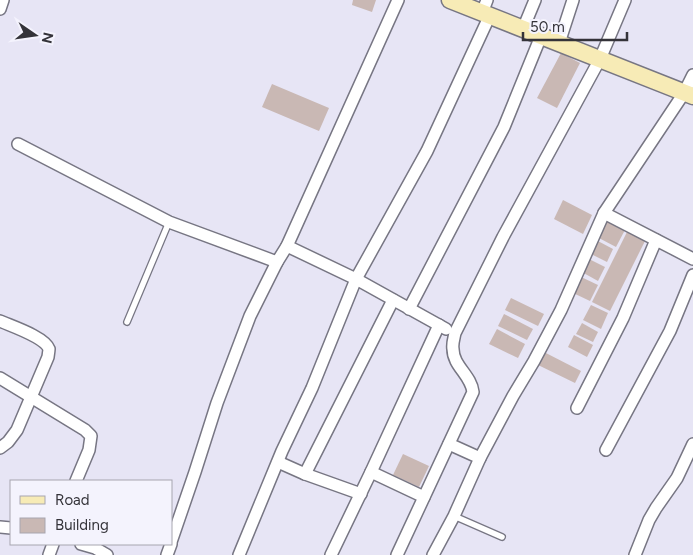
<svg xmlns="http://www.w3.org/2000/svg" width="693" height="555" font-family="Figtree,sans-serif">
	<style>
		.building { fill: #c9b8b4 }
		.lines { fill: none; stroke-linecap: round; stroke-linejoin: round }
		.lane-casing { stroke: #777683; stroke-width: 8 }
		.street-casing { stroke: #777683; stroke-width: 14 }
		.secondary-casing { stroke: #777683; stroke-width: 19 }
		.lane { stroke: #fff; stroke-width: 5.5 }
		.street { stroke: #fff; stroke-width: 11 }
		.secondary { stroke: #f7ebb6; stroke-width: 16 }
	</style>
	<rect width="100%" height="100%" fill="#e7e5f5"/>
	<g class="building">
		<polygon points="353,0 376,0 372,12 352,5"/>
		<polygon points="561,53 580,63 557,108 537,98"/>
		<polygon points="272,84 329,108 319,131 262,107"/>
		<polygon points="563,200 592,215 583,234 554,219"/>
		<polygon points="607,218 626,228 616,247 597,237"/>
		<polygon points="628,230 646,239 610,311 592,302"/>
		<polygon points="596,240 613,249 607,262 589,253"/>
		<polygon points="587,258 605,267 598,281 580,271"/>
		<polygon points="579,276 598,285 590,301 571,292"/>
		<polygon points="511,298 544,314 538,326 505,310"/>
		<polygon points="591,305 608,313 601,329 583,320"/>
		<polygon points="504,314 533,329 527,340 498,326"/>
		<polygon points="582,323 598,332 593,342 576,334"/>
		<polygon points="497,329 525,344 518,358 489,344"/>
		<polygon points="574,335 593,345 587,357 568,347"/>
		<polygon points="542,351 581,371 575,383 536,364"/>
		<polygon points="403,454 429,466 419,487 393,475"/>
	</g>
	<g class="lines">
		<defs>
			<g id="lane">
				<polyline points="127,322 169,222"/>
				<polyline points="454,516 502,537"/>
			</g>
			<g id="street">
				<polyline points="0,9 3,0"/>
				<polyline points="482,13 487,0"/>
				<polyline points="523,29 535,0"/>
				<polyline points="559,43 573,0"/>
				<polyline points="18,144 169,222 277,262"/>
				<polyline points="604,213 693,259"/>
				<polyline points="287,246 356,279 446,329"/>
				<polyline points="409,309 504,127 541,36"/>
				<path d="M0 321C11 326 45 337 49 349 49 350 48 357 48 357L17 430 8 442 0 448"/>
				<polyline points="0,378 85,430 91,436 89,450 76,481"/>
				<polyline points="577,408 623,318 656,240"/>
				<polyline points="449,444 480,458"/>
				<polyline points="606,450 670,331 693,275"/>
				<polyline points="278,462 305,474 361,494"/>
				<polyline points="371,472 424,497"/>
				<polyline points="305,474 393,300"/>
				<polyline points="0,527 11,528"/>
				<polyline points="171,542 195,472 217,403 250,316 277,262 287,246 398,0"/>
				<polyline points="81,544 95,548 107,555"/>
				<polyline points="49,555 53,544"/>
				<polyline points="167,555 171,544"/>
				<polyline points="239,555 282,451 312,388 356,279 427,151 490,15"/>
				<polyline points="331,555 371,472 439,325"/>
				<path d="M397 555 473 392C471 375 453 366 453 349 452 344 454 338 455 333L503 237 600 59 625 0"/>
				<polyline points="433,555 454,516 480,458 513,396 534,361 561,310 604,213 684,93 693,75"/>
				<polyline points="635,555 649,520 656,508 677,478 693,444"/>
			</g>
			<polyline id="secondary" points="450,0 693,96"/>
		</defs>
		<use href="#lane" class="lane-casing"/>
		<use href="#street" class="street-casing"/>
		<use href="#secondary" class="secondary-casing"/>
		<use href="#lane" class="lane"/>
		<use href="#street" class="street"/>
		<use href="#secondary" class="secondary"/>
	</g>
	<rect x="10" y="480" width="162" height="65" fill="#f4f3fd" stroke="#a7a6af"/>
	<rect x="20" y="496" width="25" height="8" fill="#f7ebb6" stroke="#a7a6af"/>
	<text x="55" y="505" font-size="15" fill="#343339">Road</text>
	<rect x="20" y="518" width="25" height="15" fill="#c9b8b4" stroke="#a7a6af"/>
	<text x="55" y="530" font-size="15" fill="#343339">Building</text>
	<g transform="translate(35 35) rotate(103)" stroke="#f4f3fd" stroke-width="4" paint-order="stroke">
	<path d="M0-4L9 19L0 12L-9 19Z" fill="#343339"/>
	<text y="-8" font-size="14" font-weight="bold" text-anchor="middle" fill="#343339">N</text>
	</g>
	<path d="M523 32v8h104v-8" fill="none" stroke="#343339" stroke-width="2.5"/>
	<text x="530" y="32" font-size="15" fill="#343339" stroke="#f4f3fd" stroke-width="4" paint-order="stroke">50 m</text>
</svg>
